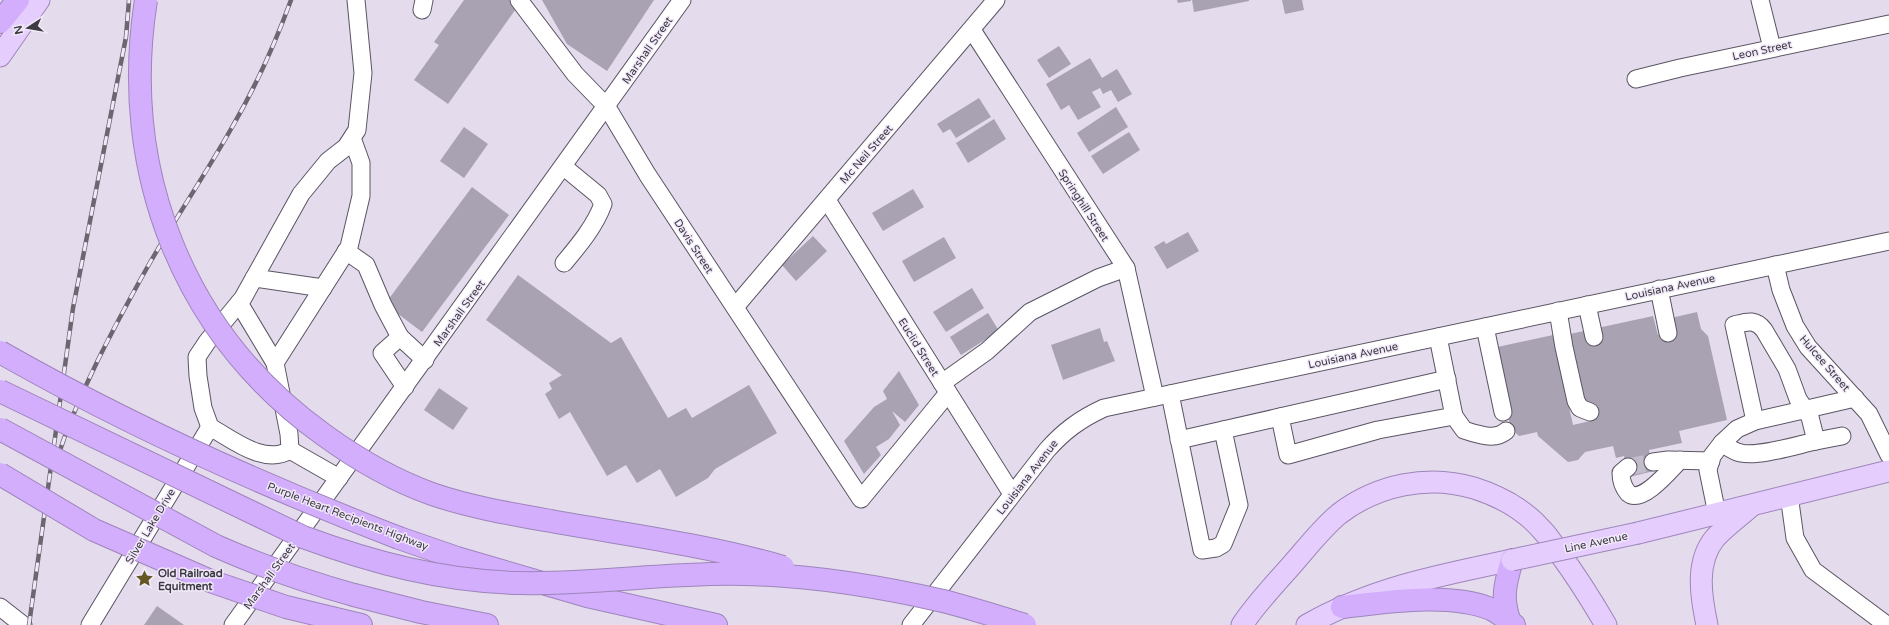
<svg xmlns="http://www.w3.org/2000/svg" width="1889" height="625" font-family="'Varela Round',sans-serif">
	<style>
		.building { fill: #a9a2b2 }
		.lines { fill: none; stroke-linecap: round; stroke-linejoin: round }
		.minor-tunnel { stroke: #c3bccb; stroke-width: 17; stroke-dasharray: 17 8; stroke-linecap: butt }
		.minor-casing { stroke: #5b5463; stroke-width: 19 }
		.major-casing { stroke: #9e85bb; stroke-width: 23 }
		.highway-casing { stroke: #9e85bb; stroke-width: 24 }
		.minor { stroke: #fff; stroke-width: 17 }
		.major { stroke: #e5cefd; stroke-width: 21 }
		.highway { stroke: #d3aefc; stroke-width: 22 }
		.rail-casing { stroke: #6b6670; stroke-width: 4.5 }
		.rail { stroke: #f1e9fa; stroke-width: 3; stroke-dasharray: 9; stroke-linecap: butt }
		.major-bridge-casing { stroke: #9e85bb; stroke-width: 23; stroke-linecap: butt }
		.highway-bridge-casing { stroke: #9e85bb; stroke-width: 24; stroke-linecap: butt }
		.major-bridge { stroke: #e5cefd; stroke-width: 21 }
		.highway-bridge { stroke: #d3aefc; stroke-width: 22 }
		.labels { text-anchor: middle; stroke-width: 3; stroke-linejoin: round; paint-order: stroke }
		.street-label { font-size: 11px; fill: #3d3a41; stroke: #f1e9fa }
		.poi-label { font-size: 11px; font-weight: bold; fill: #3d3a41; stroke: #f1e9fa; text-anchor: start }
	</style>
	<rect width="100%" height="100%" fill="#e4dced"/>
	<g class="building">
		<polygon points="464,0 509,0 518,6 448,104 414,80 439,45 434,42"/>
		<polygon points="542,0 654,0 607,71 567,44"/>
		<polygon points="1177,0 1191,0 1191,1 1178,3"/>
		<polygon points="1192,0 1249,0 1249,1 1194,12"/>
		<polygon points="1282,0 1302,0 1304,10 1285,14"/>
		<polygon points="1059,46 1071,64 1049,78 1037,60"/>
		<polygon points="1090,58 1102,78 1117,69 1132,94 1118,102 1111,90 1103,94 1100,88 1092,92 1101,107 1078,120 1069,105 1061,110 1046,84"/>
		<polygon points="979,98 991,117 956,138 950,129 943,133 937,124"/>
		<polygon points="1116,107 1128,127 1089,152 1077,133"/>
		<polygon points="994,119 1006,139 968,163 956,143"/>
		<polygon points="464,127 488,144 464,178 440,161"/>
		<polygon points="1129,132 1140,150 1103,174 1091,156"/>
		<polygon points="472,187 509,215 422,332 385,304"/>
		<polygon points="913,189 924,207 883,231 872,213"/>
		<polygon points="1188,232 1199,251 1167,269 1154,247 1164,241 1166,244"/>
		<polygon points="813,236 827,251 796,281 782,265"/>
		<polygon points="944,237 956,258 914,282 902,261"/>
		<polygon points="518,275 611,343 621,337 668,418 686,408 692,418 749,385 777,433 715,469 708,478 676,497 660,469 637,483 626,465 607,476 570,412 559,419 545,394 552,389 549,383 562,375 486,320"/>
		<polygon points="972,288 984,308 946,332 933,312"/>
		<polygon points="1697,312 1701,329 1708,336 1727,420 1679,431 1682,443 1649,450 1654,471 1629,477 1624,456 1616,458 1613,446 1585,452 1578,460 1568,462 1538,436 1537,432 1519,436 1511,429 1493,348 1553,335 1573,425 1590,421 1570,334 1653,316 1658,335 1670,332 1671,318"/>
		<polygon points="988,313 999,331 961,355 950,337"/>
		<polygon points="1100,328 1104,342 1107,341 1115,361 1063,380 1051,345"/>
		<polygon points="899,371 919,405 905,422 892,411 900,425 889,439 876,447 881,455 864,474 844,441 874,407 887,399 883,391"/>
		<polygon points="439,388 468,408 453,430 424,410"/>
		<polygon points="157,606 184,625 144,625"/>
	</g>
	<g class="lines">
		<polyline class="minor-tunnel" points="1628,467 1653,462"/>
		<defs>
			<g id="minor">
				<polyline points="519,0 575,74 607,107 647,174 861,499 948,393"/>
				<polyline points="1760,0 1772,48"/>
				<polyline points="422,10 424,0"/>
				<polyline points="972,30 1126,268 1155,397"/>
				<polyline points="1636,79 1680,68 1889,24"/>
				<path d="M352 138 361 163V196L349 247 275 363 289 434 290 450C264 466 232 439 210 427L203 408 198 376 197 357 207 342 243 298 301 194 328 161 346 147 357 130 363 73 356 0"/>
				<polyline points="827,200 1012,494"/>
				<polyline points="346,251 366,265 383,305 400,337"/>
				<path d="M564 263C579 245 595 226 603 204L598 195 564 167"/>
				<polyline points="1775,265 1781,290 1795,326 1808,347 1869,414 1889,455"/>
				<polyline points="254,278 323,288"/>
				<polyline points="1659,289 1668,333"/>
				<polyline points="239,303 275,363"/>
				<polyline points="1587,305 1594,337"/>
				<polyline points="735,307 996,0"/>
				<polyline points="1558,311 1564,347 1576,401 1580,408 1590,412"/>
				<polyline points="1485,327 1503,412"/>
				<polyline points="942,383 987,351 1030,312 1098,278 1126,268"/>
				<polyline points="405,387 382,353 400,337 425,360"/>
				<polyline points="1170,394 1202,550 1216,548 1223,544 1239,505 1223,430 1447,379"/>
				<path d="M1454 416 1464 430C1476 434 1495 441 1506 431"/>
				<polyline points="1280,417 1288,455 1378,430 1454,416 1438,337"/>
				<polyline points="1179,440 1223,430"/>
				<polyline points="1816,441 1842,436"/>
				<path d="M1722 443C1728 447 1734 452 1741 453 1759 457 1797 445 1816 441L1810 417 1798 399 1787 369 1764 330C1755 318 1746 322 1734 325L1755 421"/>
				<polyline points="290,450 339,478"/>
				<polyline points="1653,462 1668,460 1711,461"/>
				<path d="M1628 467 1621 473C1621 481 1623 487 1628 493 1642 505 1671 469 1680 460"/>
				<polyline points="1789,495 1795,538 1813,570 1887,625"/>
				<polyline points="1717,514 1708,470 1712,456 1722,443 1737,429 1755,421 1855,398"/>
				<polyline points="0,607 23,625"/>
				<polyline points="90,625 210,427"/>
				<polyline points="233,625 682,0"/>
				<path d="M911 625 1047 450C1064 431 1080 419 1104 408L1889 241"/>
			</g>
			<g id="major">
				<polyline points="0,56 39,0"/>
				<polyline points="1638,533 1889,471"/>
				<path d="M1242 625C1256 604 1273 586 1290 567 1306 549 1321 529 1339 514 1377 485 1428 474 1474 488 1499 496 1524 509 1542 530 1549 537 1554 546 1560 554 1577 577 1592 601 1606 625"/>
				<path d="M1307 625C1371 588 1441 575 1512 560"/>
				<path d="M1707 625C1701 597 1695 562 1715 538 1725 527 1739 517 1750 507"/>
			</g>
			<g id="highway">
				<polyline points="0,22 18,0"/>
				<polyline points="399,538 457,558 587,596 716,625"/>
				<polyline points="354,595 421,612 487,625"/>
				<path d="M1342 607C1387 602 1449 592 1491 609 1500 613 1507 620 1514 625"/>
				<polyline points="340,620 361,625"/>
				<path d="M1510 622C1501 598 1505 584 1512 560"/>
			</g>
		</defs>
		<use href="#minor" class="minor-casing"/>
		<use href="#major" class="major-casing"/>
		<use href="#highway" class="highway-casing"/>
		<use href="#minor" class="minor"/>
		<use href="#major" class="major"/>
		<use href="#highway" class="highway"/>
		<defs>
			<g id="rail">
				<path d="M56 462C78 393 113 329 148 266 175 219 205 175 231 129 255 88 275 44 291 0"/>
				<polyline points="29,625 73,308 126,37 129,0"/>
			</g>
		</defs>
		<use href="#rail" class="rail-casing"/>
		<use href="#rail" class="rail"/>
		<defs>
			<polyline id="major-bridge" points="1512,560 1638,533"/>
			<g id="highway-bridge">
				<path d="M146 0C119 171 183 334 324 435 357 459 393 480 432 494 470 507 511 514 551 521 629 535 707 545 783 567"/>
				<path d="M0 352C128 425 261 485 399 538"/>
				<path d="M0 391 303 537C374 563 442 581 518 583 593 585 668 572 743 574 810 575 877 586 943 601 971 608 998 617 1025 625"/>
				<path d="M0 429 216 546C261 566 307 582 354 595"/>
				<polyline points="0,474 94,530 213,582 286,607 340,620"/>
			</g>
		</defs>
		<use href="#major-bridge" class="major-bridge-casing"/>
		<use href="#highway-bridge" class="highway-bridge-casing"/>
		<use href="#major-bridge" class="major-bridge"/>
		<use href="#highway-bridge" class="highway-bridge"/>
	</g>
	<defs>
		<symbol id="sight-bare" viewBox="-9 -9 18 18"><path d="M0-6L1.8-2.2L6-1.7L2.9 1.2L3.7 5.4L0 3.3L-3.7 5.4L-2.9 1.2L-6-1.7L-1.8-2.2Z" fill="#645724" stroke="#f1e9fa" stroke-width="2.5" paint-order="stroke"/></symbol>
	</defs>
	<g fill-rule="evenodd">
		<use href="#sight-bare" x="132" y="566" width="25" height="25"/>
	</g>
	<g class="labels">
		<g class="street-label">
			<text transform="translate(647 50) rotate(-55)" y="4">Marshall Street</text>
			<text transform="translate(1762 50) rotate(-12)" y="4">Leon Street</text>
			<text transform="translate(866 154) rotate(-49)" y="4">Mc Neil Street</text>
			<text transform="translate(1084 205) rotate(57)" y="4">Springhill Street</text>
			<text transform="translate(694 246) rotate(57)" y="4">Davis Street</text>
			<text transform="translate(1670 287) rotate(-12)" y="4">Louisiana Avenue</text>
			<text transform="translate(459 313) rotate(-54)" y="4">Marshall Street</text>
			<text transform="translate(919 347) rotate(58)" y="4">Euclid Street</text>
			<text transform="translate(1353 355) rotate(-12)" y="4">Louisiana Avenue</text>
			<text transform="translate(1825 363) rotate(49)" y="4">Hulcee Street</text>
			<text transform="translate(1027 477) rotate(-52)" y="4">Louisiana Avenue</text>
			<text transform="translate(348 516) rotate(21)" y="4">Purple Heart Recipients Highway</text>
			<text transform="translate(150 526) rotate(-59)" y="4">Silver Lake Drive</text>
			<text transform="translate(1596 542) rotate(-12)" y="4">Line Avenue</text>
			<text transform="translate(269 576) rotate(-54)" y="4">Marshall Street</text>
		</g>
		<g class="poi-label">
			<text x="158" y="577">Old Railroad<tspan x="158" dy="13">Equitment</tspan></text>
		</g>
	</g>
	<g transform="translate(28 28) rotate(258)" stroke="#f1e9fa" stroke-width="3" paint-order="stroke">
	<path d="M0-3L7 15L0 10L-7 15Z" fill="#3d3a41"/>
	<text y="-6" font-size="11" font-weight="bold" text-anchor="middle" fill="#3d3a41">N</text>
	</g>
</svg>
